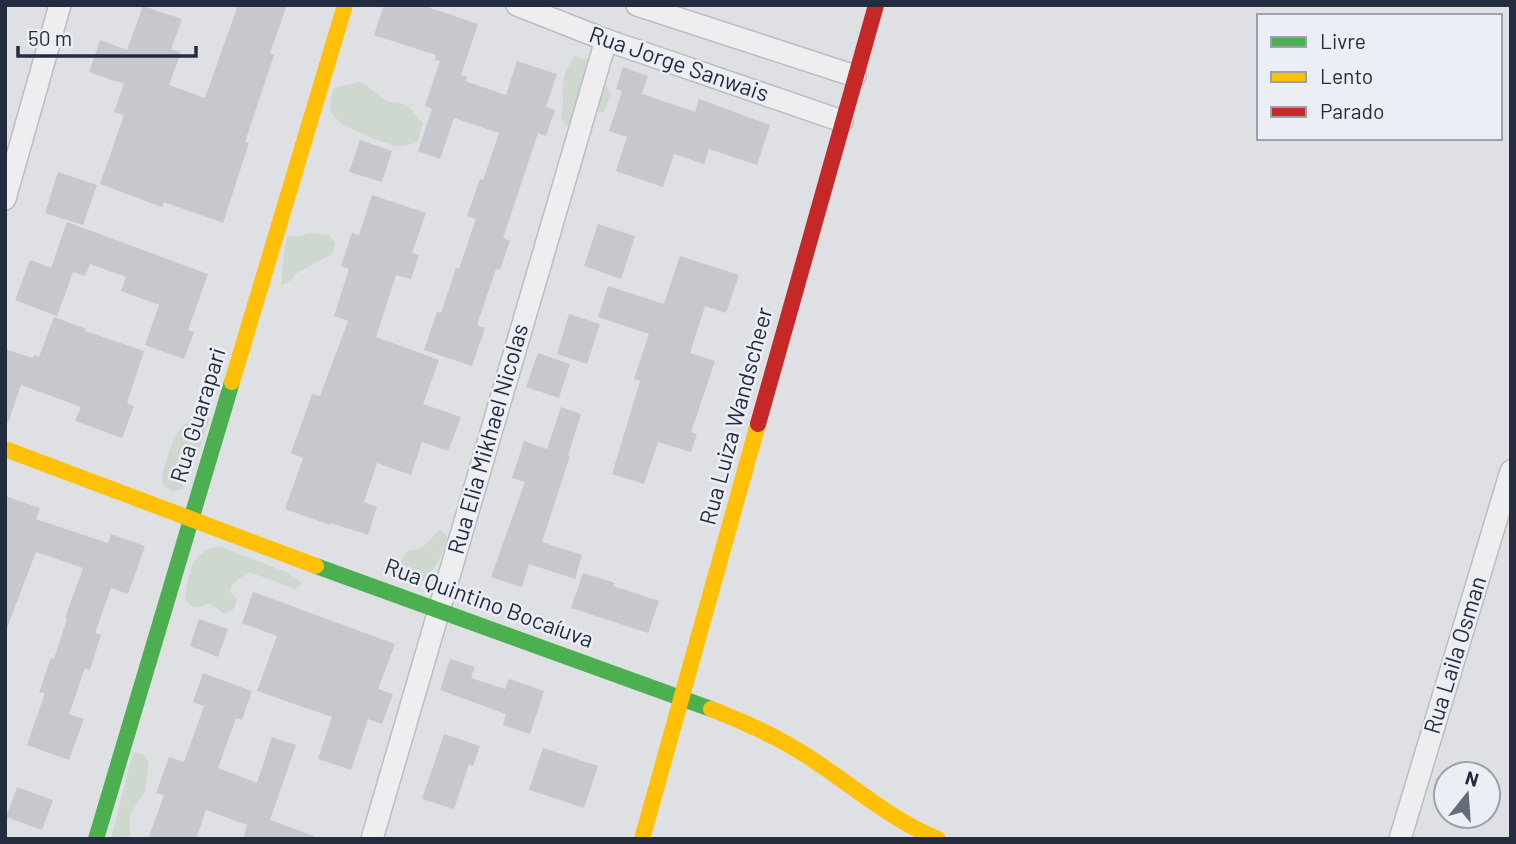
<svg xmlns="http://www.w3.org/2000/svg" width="1516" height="844" font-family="Barlow,sans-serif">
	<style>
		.green { fill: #ced8ce }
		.building { fill: #c6c8cd }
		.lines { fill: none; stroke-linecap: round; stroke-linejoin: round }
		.street-casing { stroke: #bcbdc2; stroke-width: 24 }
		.street { stroke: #eeeef1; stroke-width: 21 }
		.fast { stroke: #4caf50; stroke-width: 16 }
		.slow { stroke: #ffc107; stroke-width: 16 }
		.jam { stroke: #c62828; stroke-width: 16 }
		.labels { text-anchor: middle; stroke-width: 5; stroke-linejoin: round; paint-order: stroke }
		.street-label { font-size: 23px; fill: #242c3f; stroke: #ebeef5 }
	</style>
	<rect width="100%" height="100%" fill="#dfe0e4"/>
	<g class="green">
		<path d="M574 56 594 62 611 95 603 113 593 111 566 126 561 117C565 105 562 95 563 83 564 73 570 65 574 56Z"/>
		<path d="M359 82C370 86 373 91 382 98 389 104 396 101 403 104 411 107 417 117 423 123L418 141C412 144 404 147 397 146 385 144 337 125 333 115 328 107 331 97 334 88Z"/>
		<polygon points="310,233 329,235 335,243 333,253 297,273 290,281 281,285 285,245 288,236 300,236"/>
		<path d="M200 415 210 418 192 470H182L183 489 173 491 164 486C160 475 164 470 167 459 174 437 177 425 200 415Z"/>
		<path d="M440 529 447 537C446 552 426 589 407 585 405 585 399 581 398 579 397 566 400 560 409 550 424 550 430 540 440 529Z"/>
		<path d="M219 546 286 572 303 583 295 589 249 572 233 583 230 592 237 599 234 609 225 614 209 603 200 607 190 606 185 598C189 574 191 550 219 546Z"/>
		<polygon points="133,752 143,754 149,761 145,791 130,814 130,839 111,839"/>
	</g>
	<g class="building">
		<polygon points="238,5 287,5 270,53 274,55 245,142 249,143 223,223 164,202 162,207 100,184 124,115 114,112 124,84 89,72 100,40 127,50 143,6 182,19 171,49 181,52 169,85 205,98"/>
		<polygon points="384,5 422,5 478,24 461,75 467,77 465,81 506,95 517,61 557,74 546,107 555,110 546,136 538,133 503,238 510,241 500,270 496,269 477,325 485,328 472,366 424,350 437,312 441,313 456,268 459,269 476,219 467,216 480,179 483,180 499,133 454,118 440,159 418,151 432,109 425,106 440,61 435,60 436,55 374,35"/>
		<polygon points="623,67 648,76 642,94 695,112 699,99 770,125 757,165 709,149 704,164 674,154 663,187 616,171 627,137 609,131 622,91 616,89"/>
		<polygon points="360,140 392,151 382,182 349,172"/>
		<polygon points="58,172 97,185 83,225 45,213"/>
		<polygon points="372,195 426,213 412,253 419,255 411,279 396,275 376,337 439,360 423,404 461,417 448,451 422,442 411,475 377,463 364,502 377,507 368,535 331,523 330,525 285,509 303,458 291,453 312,394 320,396 348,321 334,316 349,269 341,266 352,233 359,235"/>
		<polygon points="67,222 208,274 188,330 194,332 184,359 145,345 159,305 121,291 126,277 90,264 85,276 73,272 57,316 15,300 30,260 51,268"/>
		<polygon points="598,224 635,236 621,279 584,266"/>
		<polygon points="680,256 739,275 726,313 705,306 690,353 715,361 691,432 697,434 691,452 658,442 644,484 612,474 640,381 634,379 649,334 598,317 608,286 664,304"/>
		<polygon points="569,314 600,324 587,364 557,354"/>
		<polygon points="54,317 86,329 85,331 144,351 127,403 134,406 122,438 75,421 81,407 21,385 8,423 5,423 5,349 33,358 34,355 39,357"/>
		<polygon points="538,353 570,364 559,398 526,387"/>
		<polygon points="561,407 581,414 568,456 570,456 542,542 582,555 575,579 529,564 522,587 491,577 525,482 512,478 524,441 547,449"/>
		<polygon points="5,496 40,508 36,519 108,543 111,534 145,546 128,594 111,588 95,633 101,635 90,670 85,668 69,714 84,719 69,760 27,745 45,693 39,692 51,658 54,659 67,619 65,618 83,568 36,552 7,628 5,628"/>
		<polygon points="583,573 615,583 613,586 659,601 648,633 571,608"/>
		<polygon points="253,592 395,644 378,689 393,694 382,724 368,719 351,770 318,759 332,717 257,691 277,636 242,623"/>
		<polygon points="199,619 228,629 218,657 190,646"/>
		<polygon points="450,659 475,667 471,678 505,689 509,679 544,691 530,734 503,725 506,714 440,690"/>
		<polygon points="203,673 252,691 242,720 236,718 218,768 257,783 272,737 296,745 270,820 314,836 313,839 243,839 247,825 206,810 196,839 148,839 164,795 156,793 169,757 184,762 204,706 193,702"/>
		<polygon points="444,734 480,746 473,766 469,764 454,809 422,799"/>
		<polygon points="543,748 598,766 584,808 529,790"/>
		<polygon points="17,787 53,800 42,830 6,817"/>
	</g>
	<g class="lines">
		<defs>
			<g id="street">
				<polyline points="517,5 606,40 842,121"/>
				<polyline points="637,5 855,76"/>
				<polyline points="5,199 60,5"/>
				<polyline points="372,839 606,40"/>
				<polyline points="1400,839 1511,471"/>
			</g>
		</defs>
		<use href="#street" class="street-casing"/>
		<use href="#street" class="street"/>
		<g class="fast">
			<polyline points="316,566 711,709"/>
			<polyline points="96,839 232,382"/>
		</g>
		<g class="slow">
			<polyline points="232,382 345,5"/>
			<polyline points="5,449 316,566"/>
			<path d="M711 709C744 722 777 736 807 756 851 784 889 819 938 839"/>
			<polyline points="642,839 758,424"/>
		</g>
		<polyline class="jam" points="758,424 876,5"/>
	</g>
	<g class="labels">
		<g class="street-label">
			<text transform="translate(679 64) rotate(19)" y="8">Rua Jorge Sanwais</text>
			<text transform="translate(198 415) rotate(-73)" y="8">Rua Guarapari</text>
			<text transform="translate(736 416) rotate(-75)" y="8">Rua Luiza Wandscheer</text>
			<text transform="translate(488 439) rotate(-74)" y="8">Rua Elia Mikhael Nicolas</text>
			<text transform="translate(489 603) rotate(20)" y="8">Rua Quintino Bocaíuva</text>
			<text transform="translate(1455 655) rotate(-73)" y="8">Rua Laila Osman</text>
		</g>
	</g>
	<rect width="1516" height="844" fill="none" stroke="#242c3f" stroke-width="14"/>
	<rect x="1257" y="14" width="245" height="126" fill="#ebeef5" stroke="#9ba0ac" stroke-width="2"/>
	<rect x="1271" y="37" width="35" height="10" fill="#4caf50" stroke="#9ba0ac" stroke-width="2"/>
	<text x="1320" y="49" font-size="21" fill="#242c3f">Livre</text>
	<rect x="1271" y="72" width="35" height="10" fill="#ffc107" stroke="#9ba0ac" stroke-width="2"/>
	<text x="1320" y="84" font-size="21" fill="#242c3f">Lento</text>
	<rect x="1271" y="107" width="35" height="10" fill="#c62828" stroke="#9ba0ac" stroke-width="2"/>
	<text x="1320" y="119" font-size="21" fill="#242c3f">Parado</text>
	<g transform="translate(1467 795) rotate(17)"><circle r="33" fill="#ebeef5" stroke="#9ba0ac" stroke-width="2"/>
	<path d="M0-5L12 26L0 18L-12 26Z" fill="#656b79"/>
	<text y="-10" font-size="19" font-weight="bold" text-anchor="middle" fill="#242c3f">N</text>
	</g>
	<path d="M18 46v10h178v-10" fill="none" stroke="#242c3f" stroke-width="3.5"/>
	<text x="28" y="46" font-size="21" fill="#242c3f" stroke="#ebeef5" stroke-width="5" paint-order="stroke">50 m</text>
</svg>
